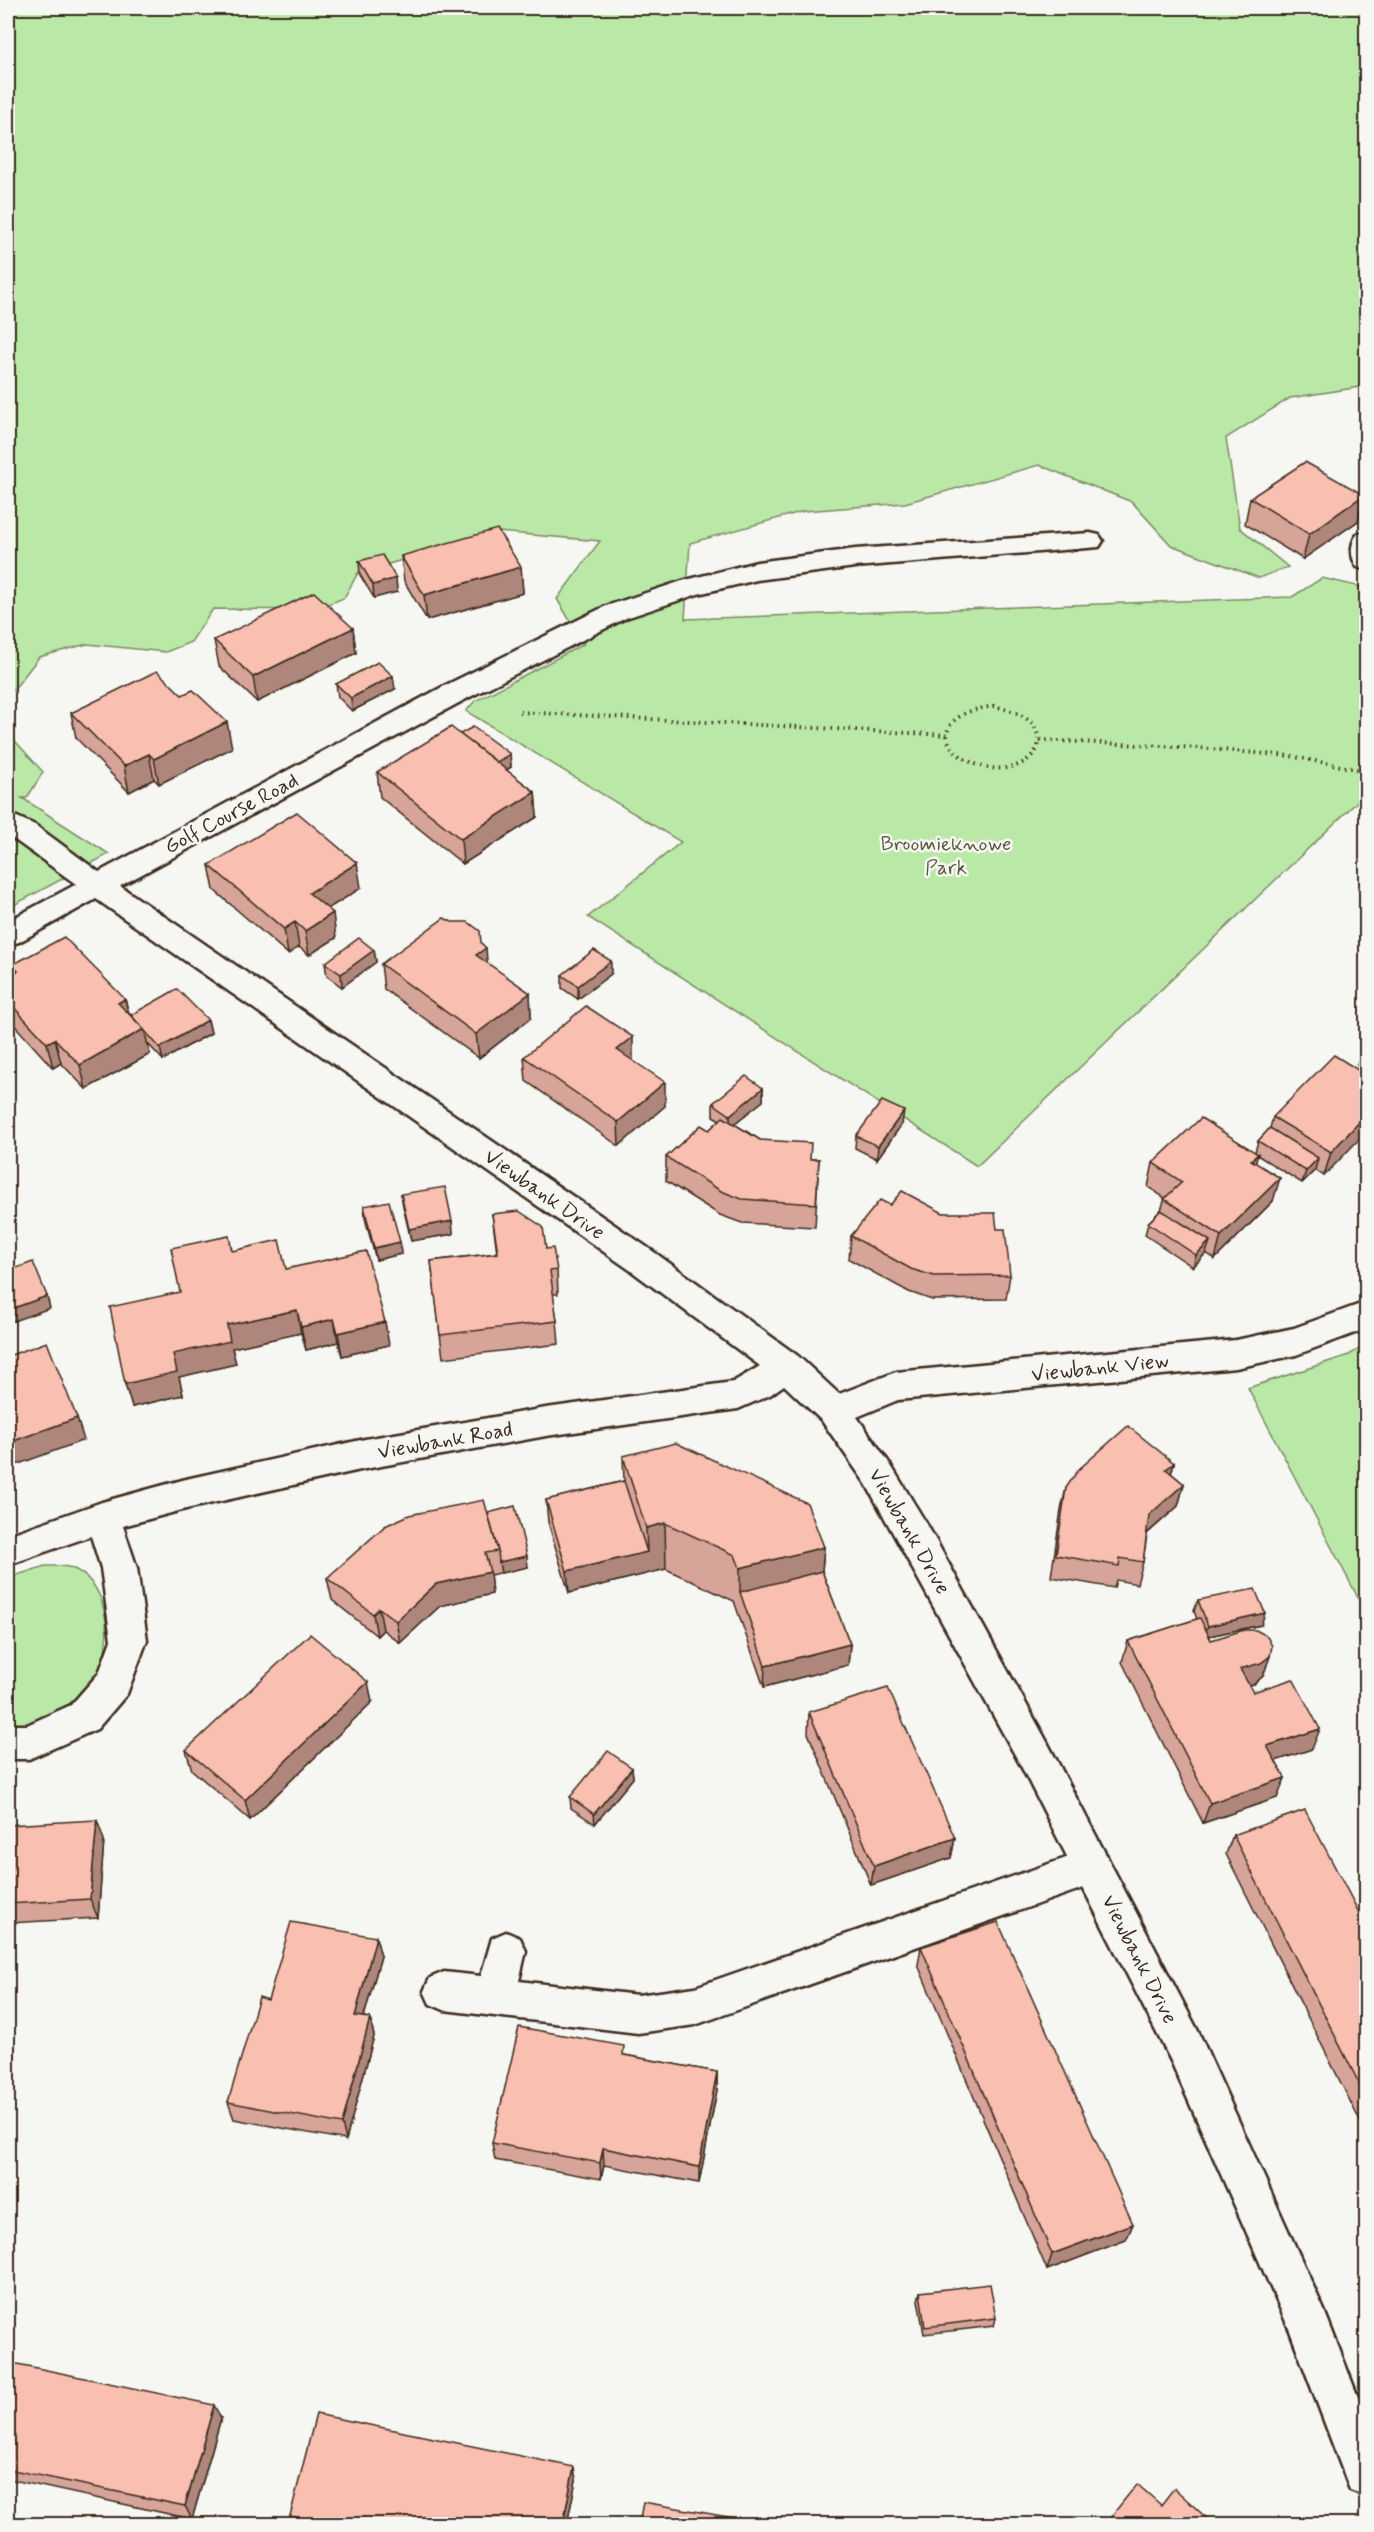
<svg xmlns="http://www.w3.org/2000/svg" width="1374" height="2532" font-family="Mynerve,sans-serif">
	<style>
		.green { fill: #bae9a7; stroke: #7a8a62; stroke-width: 1.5 }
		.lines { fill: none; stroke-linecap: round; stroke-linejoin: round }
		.lane-casing { stroke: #3b2a1e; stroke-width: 5 }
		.street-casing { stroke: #3b2a1e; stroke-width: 5 }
		.path { stroke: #3b2a1e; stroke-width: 4; stroke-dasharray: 1.5 4.5; stroke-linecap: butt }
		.lane { fill: #f6f6f2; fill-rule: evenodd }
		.street { fill: #f6f6f2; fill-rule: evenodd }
		.wall { fill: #d6a498; stroke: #3b2a1e; stroke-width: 1.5 }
		.shaded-wall { fill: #ae867c; stroke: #3b2a1e; stroke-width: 1.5 }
		.building { fill: #f9bfb1; stroke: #3b2a1e; stroke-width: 1.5 }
		.labels { text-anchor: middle; stroke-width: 5; stroke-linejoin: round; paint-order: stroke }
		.street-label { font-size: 21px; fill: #3b2a1e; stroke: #f6f6f2 }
		.park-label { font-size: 21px; fill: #5b5a40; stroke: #f6f6f2 }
	</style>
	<rect width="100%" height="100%" fill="#f6f6f2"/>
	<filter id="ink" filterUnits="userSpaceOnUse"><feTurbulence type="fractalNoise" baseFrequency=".0167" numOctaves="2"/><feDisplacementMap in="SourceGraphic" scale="12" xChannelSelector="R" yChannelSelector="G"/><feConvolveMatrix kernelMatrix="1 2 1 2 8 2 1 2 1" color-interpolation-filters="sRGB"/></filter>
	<g filter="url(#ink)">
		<g class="green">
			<polygon points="8,8 1366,8 1366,386 1290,398 1226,438 1240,528 1288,567 1259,578 1171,545 1132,502 1039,465 905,503 804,511 690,543 685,619 1292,597 1322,578 1366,588 1366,801 1361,798 977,1166 588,917 681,842 466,711 475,701 584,644 557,599 600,541 498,532 358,573 344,598 312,610 213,609 191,642 166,652 87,644 39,657 8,697"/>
			<polygon points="8,733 43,772 27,798 22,798 109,854 8,908"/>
			<polygon points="1366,1345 1366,1613 1248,1388 1349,1355"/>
			<path d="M45 1566C53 1566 65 1565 72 1568 107 1583 111 1629 103 1660 102 1666 101 1673 98 1678 77 1708 43 1725 8 1726V1578Z"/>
		</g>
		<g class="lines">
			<defs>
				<g id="lane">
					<path d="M1366 532V570L1357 567C1350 556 1350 545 1357 534Z"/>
					<polygon points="1090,533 1099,535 1103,541 1099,547 855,567 757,580 698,594 626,618 466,699 456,701 446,699 442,692 446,685 606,606 682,581 757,562 855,549"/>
					<polygon points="8,813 35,825 107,878 112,885 107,892 97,896 87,892 8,835"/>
					<polygon points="1092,1849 1106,1854 1111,1867 1106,1880 695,2025 638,2033 444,2010 430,2004 424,1991 430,1978 444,1972 481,1976 492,1938 506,1932 520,1938 526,1951 519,1981 638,1995 695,1987"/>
				</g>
				<polygon id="street" points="456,683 466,685 470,692 466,699 120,886 654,1252 798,1356 839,1394 896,1372 1236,1340 1294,1328 1366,1302 1366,1329 1296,1355 1236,1368 898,1400 857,1417 890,1464 929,1528 1046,1740 1199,2033 1324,2310 1366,2418 1366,2496 1350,2490 1290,2331 1171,2061 1020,1764 866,1484 822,1421 784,1385 770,1395 738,1409 546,1436 365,1469 186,1509 123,1526 137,1568 147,1640 127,1694 97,1729 29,1759 8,1759 8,1725 27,1725 71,1705 99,1673 111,1640 101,1568 91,1536 8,1565 8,1535 102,1502 186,1479 365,1439 546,1408 733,1382 760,1366 630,1270 96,899 19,942 8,945 8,921 446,685"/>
			</defs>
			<use href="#lane" class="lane-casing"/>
			<use href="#street" class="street-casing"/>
			<g class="path">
				<path d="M993 706C1016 711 1042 719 1038 747 1009 800 905 742 966 713 974 709 984 708 993 706Z"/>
				<polyline points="520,712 947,735"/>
				<polyline points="1040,740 1199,748 1290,756 1366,771"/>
			</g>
			<use href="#lane" class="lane"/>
			<use href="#street" class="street"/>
		</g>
		<g class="wall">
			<polygon points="1364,495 1358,521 1303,559 1245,524 1250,498"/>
			<polygon points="401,556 521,567 523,593 427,620 404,581"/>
			<polygon points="359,561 396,578 397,592 374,598 360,575"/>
			<polygon points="353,628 356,653 257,702 219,666 214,640"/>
			<polygon points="336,684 395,689 352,711 338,697"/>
			<polygon points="182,695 232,748 159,784 154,779 129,792 76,738 71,713"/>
			<polygon points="460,734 510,754 511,767 506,770 535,792 537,817 463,864 380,797 377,772"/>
			<polygon points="209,865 361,888 327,909 336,938 309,955 299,947 288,954 214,890"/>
			<polygon points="374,950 376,962 342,987 327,976 325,963"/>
			<polygon points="381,964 488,964 530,993 531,1018 479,1058 384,989"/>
			<polygon points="12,965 125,999 129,1013 131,1015 208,1020 211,1033 163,1060 148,1044 150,1054 86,1089 61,1063 53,1068 8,1018 8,976 14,973"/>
			<polygon points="611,974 578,999 562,988 562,975"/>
			<polygon points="1366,1048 1366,1071 1357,1065 1361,1053"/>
			<polygon points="524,1057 633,1061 665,1106 619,1146 526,1081"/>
			<polygon points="1363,1073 1324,1176 1315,1170 1302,1183 1257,1155 1255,1162 1273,1201 1215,1259 1206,1253 1193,1267 1145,1235 1148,1223 1161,1210 1165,1198 1148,1187 1153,1163 1255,1152 1258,1141 1270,1128 1273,1117"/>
			<polygon points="763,1088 763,1101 734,1124 760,1140 810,1159 819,1159 815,1227 742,1223 720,1215 666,1181 666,1157 709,1130 720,1120 713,1116 713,1103"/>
			<polygon points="902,1124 877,1159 855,1148 856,1136"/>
			<polygon points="401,1194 452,1221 453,1234 411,1241 403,1206"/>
			<polygon points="890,1205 943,1213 997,1229 1010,1275 1006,1299 932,1300 909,1292 849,1259 851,1236"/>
			<polygon points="364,1206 401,1254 376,1260 365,1218"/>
			<polygon points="492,1214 546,1249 557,1270 558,1294 553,1294 557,1321 559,1344 443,1358 431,1261 497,1253"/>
			<polygon points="232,1251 286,1269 389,1345 342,1356 338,1342 306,1350 301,1333 232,1348 236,1364 179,1377 183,1395 132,1407 125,1384 180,1292"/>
			<polygon points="623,1456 824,1547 822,1571 850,1644 848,1665 764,1687 734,1601 666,1569 569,1593 548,1522 546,1500 624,1481"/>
			<polygon points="1174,1463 1171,1473 1184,1484 1178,1506 1147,1534 1143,1562 1137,1584 1116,1580 1114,1588 1051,1577 1061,1510 1066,1488"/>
			<polygon points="488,1513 528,1567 490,1575 492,1594 440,1606 400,1643 383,1630 377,1636 332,1600 327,1578"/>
			<polygon points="1198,1600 1261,1625 1209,1636 1211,1640 1270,1656 1263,1676 1254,1684 1249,1685 1253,1692 1312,1749 1275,1761 1285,1778 1277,1798 1203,1823 1122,1662 1128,1641 1197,1619 1194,1611"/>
			<polygon points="372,1702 250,1820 192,1770 186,1750"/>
			<polygon points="809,1712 955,1838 951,1858 871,1885 808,1733"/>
			<polygon points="632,1768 633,1778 595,1824 571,1808 570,1797"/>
			<polygon points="8,1825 104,1840 98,1918 8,1923"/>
			<polygon points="1233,1835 1366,1926 1366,2133 1226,1854"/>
			<polygon points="921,1947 1133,2224 1126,2240 1047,2270 918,1965"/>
			<polygon points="381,1956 364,2017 370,2018 374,2036 346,2140 234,2119 228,2102 268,2000"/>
			<polygon points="625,2055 717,2072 717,2090 699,2183 604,2165 601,2179 495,2160 492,2143"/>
			<polygon points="920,2292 996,2318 994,2326 924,2334 918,2300"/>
			<polygon points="8,2362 221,2418 192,2519 8,2479"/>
			<polygon points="576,2480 567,2524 294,2524 290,2516"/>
		</g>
		<g class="shaded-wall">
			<polygon points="1364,495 1358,521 1303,559 1309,534"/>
			<polygon points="521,567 523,593 427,620 424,595"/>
			<polygon points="396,578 397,592 374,598 373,585"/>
			<polygon points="353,628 356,653 257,702 253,677"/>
			<polygon points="393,676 395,689 352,711 351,698"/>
			<polygon points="227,722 232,748 159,784 154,759"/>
			<polygon points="149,754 154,779 129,792 124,766"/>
			<polygon points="510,754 511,767 490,780 489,767"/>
			<polygon points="535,792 537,817 463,864 461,839"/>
			<polygon points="357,863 361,888 313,918 309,893"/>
			<polygon points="333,913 336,938 309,955 305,931"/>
			<polygon points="295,922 299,947 288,954 284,929"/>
			<polygon points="486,948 488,972 476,955"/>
			<polygon points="374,950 376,962 342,987 341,974"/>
			<polygon points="611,961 611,974 578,999 578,986"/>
			<polygon points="530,993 531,1018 479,1058 476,1034"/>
			<polygon points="125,999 131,1024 118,1003"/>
			<polygon points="208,1020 211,1033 163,1060 160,1048"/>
			<polygon points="144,1029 150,1054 86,1089 80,1065"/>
			<polygon points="633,1037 633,1062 617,1050"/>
			<polygon points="55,1039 61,1063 53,1068 47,1043"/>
			<polygon points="665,1082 665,1106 619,1146 618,1122"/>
			<polygon points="763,1088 763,1101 730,1127 730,1115"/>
			<polygon points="904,1111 902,1124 877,1159 878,1146"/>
			<polygon points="1366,1115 1366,1132 1324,1176 1331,1152"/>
			<polygon points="1258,1154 1251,1177 1251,1160"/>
			<polygon points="1318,1158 1315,1170 1302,1183 1306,1171"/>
			<polygon points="1280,1178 1273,1201 1215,1259 1221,1236"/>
			<polygon points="452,1221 453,1234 411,1241 409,1229"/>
			<polygon points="1210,1241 1206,1253 1193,1267 1196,1255"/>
			<polygon points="400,1242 401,1254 376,1260 374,1248"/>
			<polygon points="47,1296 50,1308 8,1323 8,1310"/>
			<polygon points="297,1310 301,1333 232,1348 236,1364 179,1377 183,1395 132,1407 125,1384 173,1354 227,1325"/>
			<polygon points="334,1319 338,1342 306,1350 301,1327"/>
			<polygon points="385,1322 389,1345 342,1356 338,1333"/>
			<polygon points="77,1418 84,1440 8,1468 8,1443"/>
			<polygon points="1174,1463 1168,1485 1166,1469"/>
			<polygon points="1184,1484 1178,1506 1143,1537 1149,1515"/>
			<polygon points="665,1523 666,1569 569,1593 567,1571 647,1552 646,1528"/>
			<polygon points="824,1547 820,1593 740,1592 740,1568"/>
			<polygon points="527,1556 528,1567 501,1573 499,1562"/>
			<polygon points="490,1572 492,1594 440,1606 400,1643 396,1621 436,1584"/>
			<polygon points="379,1608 383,1630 377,1636 373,1614"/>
			<polygon points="1265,1613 1261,1625 1204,1637 1208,1626"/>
			<polygon points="850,1644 848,1665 764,1687 765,1666"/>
			<polygon points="1270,1656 1263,1676 1254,1684 1233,1690 1240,1669"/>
			<polygon points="368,1682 372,1702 250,1820 245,1800"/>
			<polygon points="1320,1729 1312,1749 1260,1766 1267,1746"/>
			<polygon points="632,1768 633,1778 595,1824 594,1814"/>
			<polygon points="1285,1778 1277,1798 1203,1823 1210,1803"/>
			<polygon points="97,1820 104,1840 98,1918 90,1899"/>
			<polygon points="955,1838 951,1858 871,1885 874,1866"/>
			<polygon points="376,1937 381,1956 359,2034 355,2016"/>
			<polygon points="370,2018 374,2036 346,2140 342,2124"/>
			<polygon points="717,2072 717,2090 699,2183 699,2167"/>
			<polygon points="603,2148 604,2165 601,2179 600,2163"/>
			<polygon points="1133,2224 1126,2240 1047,2270 1052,2254"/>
			<polygon points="214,2405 221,2418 192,2519 185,2506"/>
			<polygon points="574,2467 576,2480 567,2524 563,2524"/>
		</g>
		<g class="building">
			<polygon points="1305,462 1364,495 1309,534 1250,498"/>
			<polygon points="497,529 521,567 424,595 401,556"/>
			<polygon points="382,555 396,578 373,585 359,561"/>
			<polygon points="314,592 353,628 253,677 214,640"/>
			<polygon points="378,662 393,676 351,698 336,684"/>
			<polygon points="157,671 182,695 193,690 227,722 154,759 149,754 124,766 71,713"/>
			<polygon points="451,727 535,792 461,839 377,772"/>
			<polygon points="473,727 510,754 497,762 460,734"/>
			<polygon points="297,812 357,863 309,893 333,913 305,931 295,922 284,929 209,865"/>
			<polygon points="444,918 452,922 468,922 480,931 481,943 486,948 476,955 530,993 476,1034 381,964"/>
			<polygon points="64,937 125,999 118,1003 144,1029 80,1065 55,1039 47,1043 8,1001 8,976 18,971 12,965"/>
			<polygon points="359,938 374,950 341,974 325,963"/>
			<polygon points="594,950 611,961 578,986 562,975"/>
			<polygon points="177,989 208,1020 160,1048 131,1015"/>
			<polygon points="586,1006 633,1037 617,1050 665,1082 618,1122 524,1057"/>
			<polygon points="1366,1048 1366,1056 1361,1053"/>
			<polygon points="1334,1055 1363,1073 1358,1079 1366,1084 1366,1115 1331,1152 1273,1117"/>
			<polygon points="746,1076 763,1088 730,1115 713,1103"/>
			<polygon points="882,1101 904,1111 878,1146 856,1136"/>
			<polygon points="723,1117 760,1140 811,1143 810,1159 819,1159 816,1204 742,1199 721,1191 666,1157 701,1125 709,1130"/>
			<polygon points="1201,1118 1258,1154 1251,1160 1280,1178 1221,1236 1164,1199 1182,1182 1153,1163"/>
			<polygon points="1270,1128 1318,1158 1306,1171 1258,1141"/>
			<polygon points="445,1187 452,1221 409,1229 401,1194"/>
			<polygon points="902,1191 943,1213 995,1213 997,1229 1005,1229 1010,1275 934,1276 911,1269 851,1236 880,1200 890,1205"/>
			<polygon points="389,1201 400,1242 374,1248 364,1206"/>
			<polygon points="1161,1210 1210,1241 1196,1255 1148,1223"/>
			<polygon points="519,1211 543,1227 546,1249 553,1248 557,1270 550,1271 557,1321 440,1335 431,1261 498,1253 492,1214"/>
			<polygon points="229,1236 232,1251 279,1240 286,1269 366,1251 385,1322 338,1333 334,1319 301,1327 297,1310 227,1325 230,1341 173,1354 177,1372 125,1384 110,1307 180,1292 171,1248"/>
			<polygon points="33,1262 47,1296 8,1310 8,1271"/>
			<polygon points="47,1342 77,1418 8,1443 8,1356"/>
			<polygon points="1128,1426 1174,1463 1166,1469 1184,1484 1149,1515 1143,1562 1120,1558 1119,1566 1056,1555 1066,1488 1078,1470"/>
			<polygon points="676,1443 807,1503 824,1547 740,1568 735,1555 665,1523 646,1528 623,1456"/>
			<polygon points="624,1481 647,1552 567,1571 546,1500"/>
			<polygon points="484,1500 498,1551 485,1553 490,1572 436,1584 396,1621 379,1608 373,1614 327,1578 385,1526 409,1515"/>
			<polygon points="515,1506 527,1556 499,1562 498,1551 488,1513"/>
			<polygon points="822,1571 850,1644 765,1666 740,1592"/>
			<polygon points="1255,1589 1265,1613 1208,1626 1198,1600"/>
			<polygon points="1200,1618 1211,1640 1244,1630 1256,1630 1267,1636 1272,1646 1270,1656 1261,1663 1240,1669 1253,1692 1293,1679 1320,1729 1267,1746 1285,1778 1210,1803 1128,1641"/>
			<polygon points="310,1634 368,1682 245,1800 186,1750"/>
			<polygon points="888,1688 955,1838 874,1866 809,1712"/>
			<polygon points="608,1751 632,1768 594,1814 570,1797"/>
			<polygon points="1305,1810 1366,1926 1366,2097 1233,1835"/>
			<polygon points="97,1820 90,1899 8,1904 8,1825"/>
			<polygon points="291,1922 376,1937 355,2016 370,2018 342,2124 228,2102 259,1997 268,2000"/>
			<polygon points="998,1922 1133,2224 1052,2254 921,1947"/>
			<polygon points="519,2027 624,2046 623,2055 717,2072 699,2167 603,2148 600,2163 492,2143"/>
			<polygon points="990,2284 996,2318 925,2327 920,2292"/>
			<polygon points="8,2362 214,2405 185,2506 8,2469"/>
			<polygon points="316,2414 574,2467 563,2524 330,2524 290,2516"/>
			<polygon points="1137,2484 1161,2505 1174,2488 1213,2524 1108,2524 1106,2523"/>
			<polygon points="643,2502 768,2524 639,2524"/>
		</g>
	</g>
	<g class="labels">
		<g class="street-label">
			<text transform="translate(231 813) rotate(-28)" y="7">Golf Course Road</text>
			<text transform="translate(545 1194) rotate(35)" y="7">Viewbank Drive</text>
			<text transform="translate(1100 1367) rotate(-6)" y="7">Viewbank View</text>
			<text transform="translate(445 1440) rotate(-10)" y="7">Viewbank Road</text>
			<text transform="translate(910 1531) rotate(60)" y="7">Viewbank Drive</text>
			<text transform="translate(1140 1959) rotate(63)" y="7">Viewbank Drive</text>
		</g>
		<g class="park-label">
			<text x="946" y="850">Broomieknowe<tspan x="946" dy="24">Park</tspan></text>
		</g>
	</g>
	<rect width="1374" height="2532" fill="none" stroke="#f6f6f2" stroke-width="30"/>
	<rect x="15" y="15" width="1344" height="2502" fill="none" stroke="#3b2a1e" stroke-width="2" filter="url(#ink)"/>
</svg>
